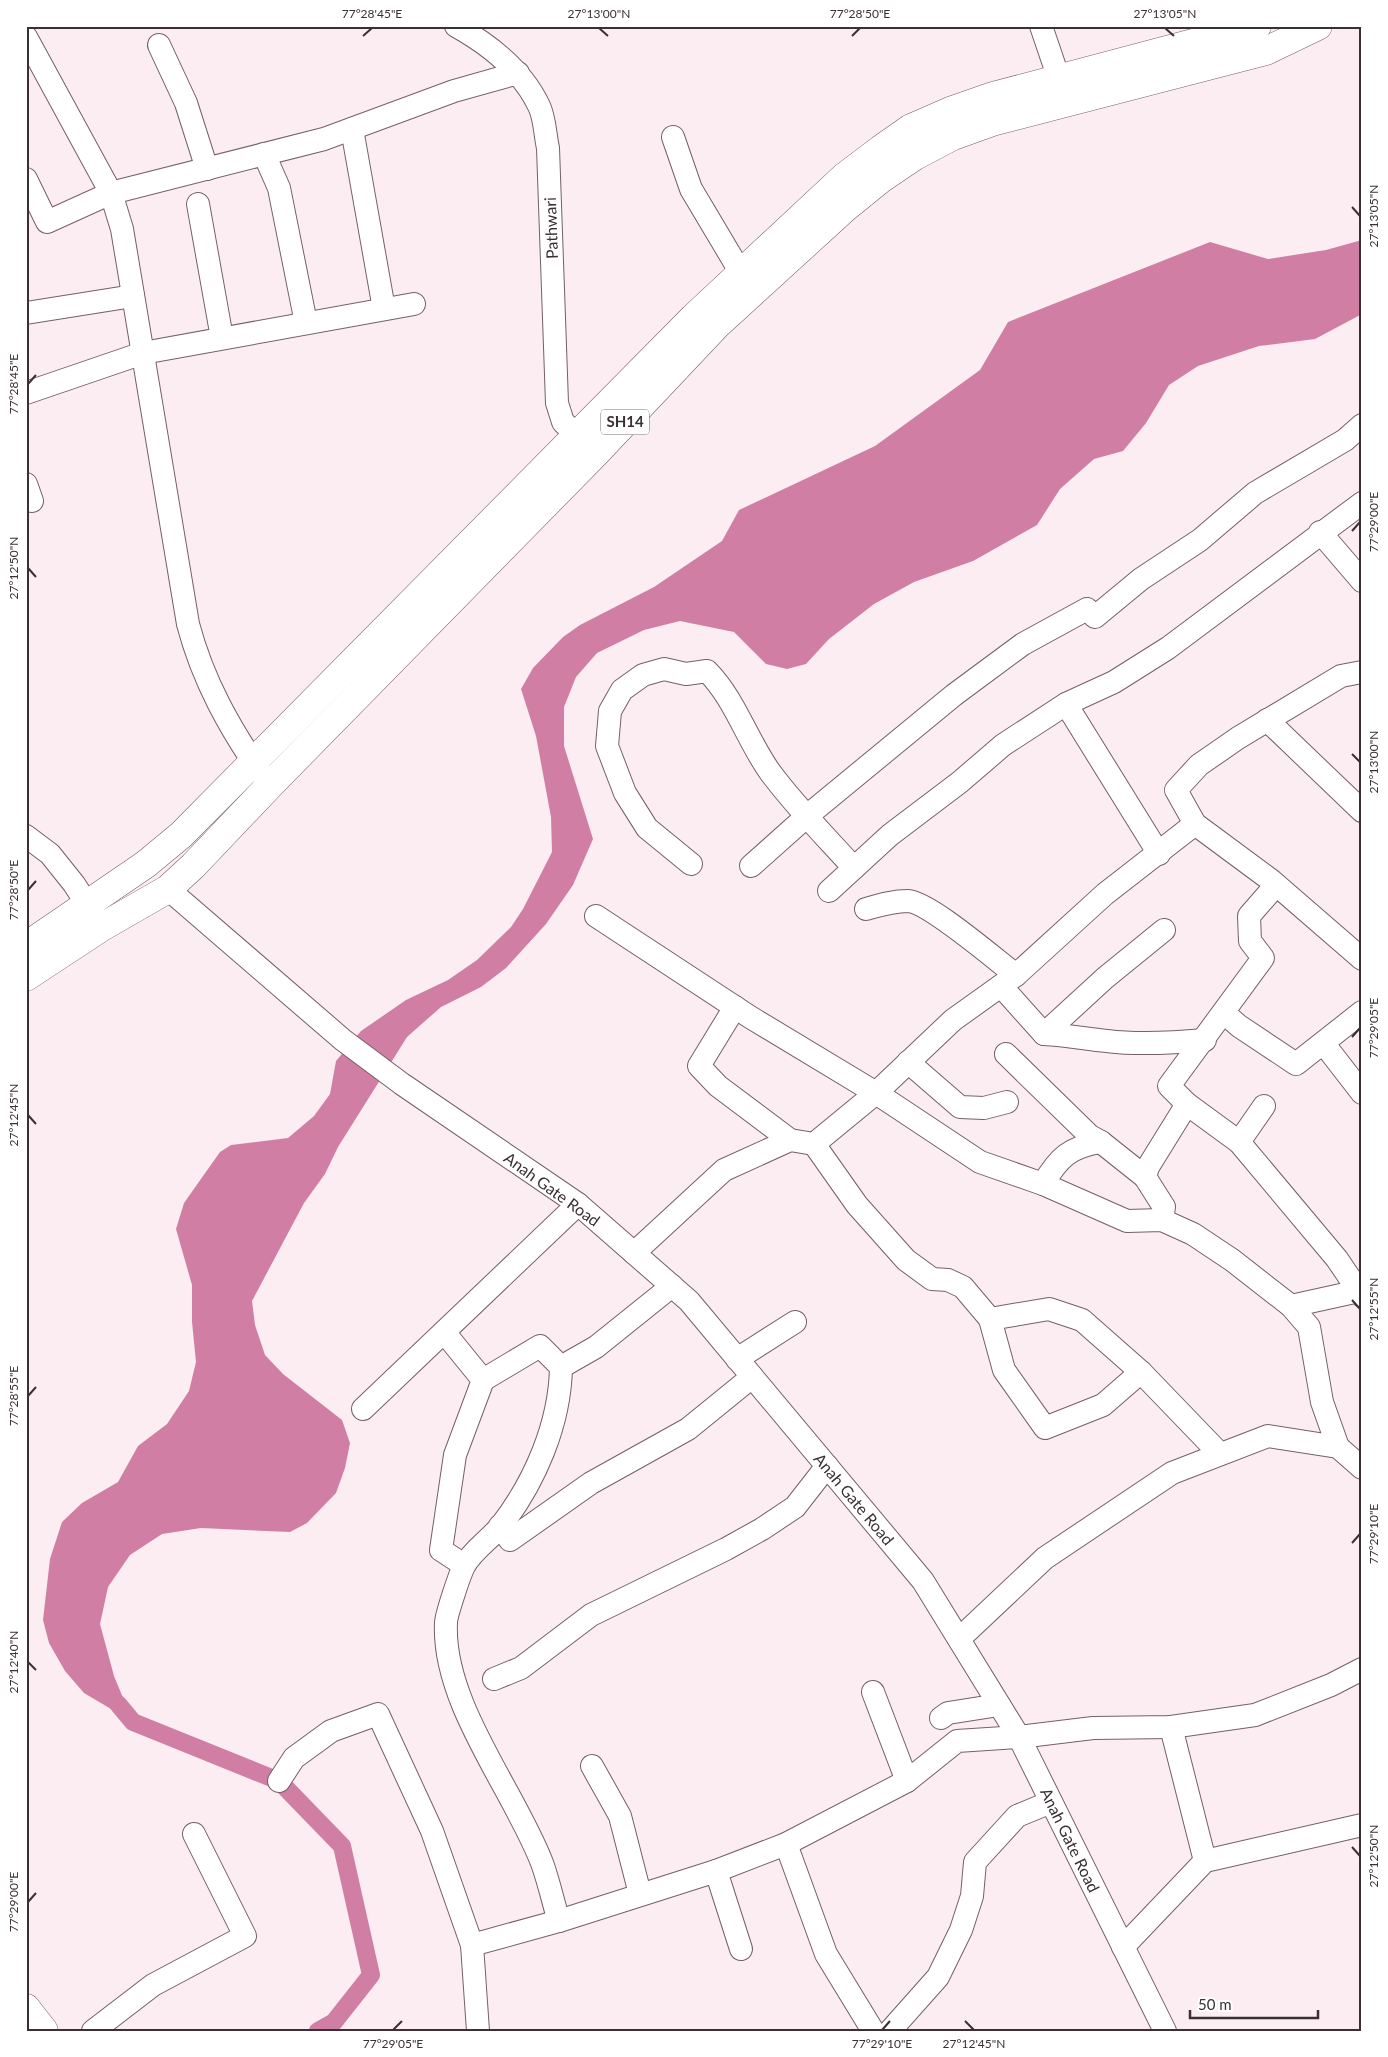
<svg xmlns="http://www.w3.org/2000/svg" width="1388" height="2057" font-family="Lato,sans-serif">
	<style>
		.water { fill: #d17ea5 }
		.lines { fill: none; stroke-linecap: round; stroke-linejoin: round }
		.canal { stroke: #d17ea5; stroke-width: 18 }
		.minor-casing { stroke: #755f68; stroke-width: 24 }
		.major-casing { stroke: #755f68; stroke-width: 29 }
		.minor { stroke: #fff; stroke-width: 22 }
		.major { stroke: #fff; stroke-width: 28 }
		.ticks { fill: none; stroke: #3a3034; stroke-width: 2 }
		.labels { text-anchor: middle; stroke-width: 4; stroke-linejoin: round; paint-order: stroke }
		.shield { fill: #fff; stroke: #756e71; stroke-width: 1 }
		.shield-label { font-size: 15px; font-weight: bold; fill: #3a3034 }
		.street-label { font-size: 16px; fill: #3a3034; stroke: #fff }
		.neatline { fill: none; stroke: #3a3034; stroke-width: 2 }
		.ticks-label { font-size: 12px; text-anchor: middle; fill: #3a3034 }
	</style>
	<rect width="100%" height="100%" fill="#fcedf3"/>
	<polygon class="water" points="1362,240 1362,314 1315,339 1259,346 1198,366 1169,385 1146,423 1123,451 1094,459 1060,489 1037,525 973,561 914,582 874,604 829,639 806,664 787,669 766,664 734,632 680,621 644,630 597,653 576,677 564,707 564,746 593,839 573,885 546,924 506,968 481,987 441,1007 407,1037 338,1147 325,1174 304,1203 252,1301 255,1325 265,1355 283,1374 342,1420 350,1443 345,1468 336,1493 307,1523 290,1532 201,1528 162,1534 130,1555 108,1587 100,1624 114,1676 133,1722 84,1693 65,1671 49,1643 43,1620 50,1559 62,1522 82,1503 118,1482 138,1446 167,1424 189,1391 196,1362 192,1322 192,1285 176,1229 184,1203 220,1152 231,1145 288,1138 314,1116 330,1094 336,1061 361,1031 406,1000 448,980 477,960 511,927 523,909 552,852 551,817 536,736 521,689 533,668 563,637 580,625 654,587 722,541 739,510 875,446 980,370 1008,322 1210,242 1268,259 1326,250"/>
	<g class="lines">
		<polyline class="canal" points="118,1704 133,1722 279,1781 342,1846 371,1975 334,2022 318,2031"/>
		<defs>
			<g id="minor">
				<path d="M456 26C490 45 522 70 539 106 545 118 545 135 548 148L557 403 563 422 589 447"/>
				<polyline points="1041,26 1059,79"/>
				<path d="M26 37 111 193 122 229 188 624C203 681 230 729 263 776"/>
				<polyline points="159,45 186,103 207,169"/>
				<polyline points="352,129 384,309"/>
				<polyline points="673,137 691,189 741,273"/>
				<polyline points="264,154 279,188 306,323"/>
				<polyline points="26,179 47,222 111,193 324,139 454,91 518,73"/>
				<polyline points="198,204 222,338"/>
				<polyline points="26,313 133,296"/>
				<polyline points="26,393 143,353 414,304"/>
				<polyline points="26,484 32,501"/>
				<polyline points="1320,532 1362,581"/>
				<polyline points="1362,672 1341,676 1238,738 1199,765 1176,790 1195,824 1272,881 1362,959"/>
				<polyline points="1066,704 1159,854"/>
				<polyline points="1267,720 1362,811"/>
				<polyline points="26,836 50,854 74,884 96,918"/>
				<path d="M691 864 647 828 625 793 607 746 610 711 622 690 643 675 664 669 686 674 707 671C735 699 747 740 770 772 795 806 825 836 854 868"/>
				<polyline points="751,866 807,816 954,695 1023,644 1087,609 1095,617 1141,579 1200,540 1255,493 1345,440 1362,425"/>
				<polyline points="168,889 343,1040 402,1084 578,1204 689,1301 923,1581 1019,1737 1165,2031"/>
				<polyline points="829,891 890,835 960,782 1003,745 1066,704 1114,682 1168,648 1362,503"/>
				<path d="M866 909C880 905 893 901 908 901 929 902 996 960 1016 975"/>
				<polyline points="596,916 750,1017 876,1093 980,1162 1043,1184 1127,1221 1162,1220 1193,1234 1232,1260 1291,1306 1309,1327 1322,1402 1338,1447"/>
				<path d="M1001 986 1044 1034C1066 1035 1086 1039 1107 1041 1139 1045 1173 1043 1205 1040"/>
				<polyline points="735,1007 699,1066 718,1086 790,1140"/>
				<polyline points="1224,1013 1239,1026 1296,1064 1362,1012"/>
				<polyline points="1044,1034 1105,978 1164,930"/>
				<polyline points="1324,1044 1362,1093"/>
				<polyline points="1006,1054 1090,1136 1101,1142 1145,1177"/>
				<polyline points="908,1062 960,1107 984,1108 1007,1102"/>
				<polyline points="1187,1104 1239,1142 1337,1259 1362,1296"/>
				<polyline points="1239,1142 1264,1106"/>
				<polyline points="814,1144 857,1205 906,1260 932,1279 948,1280 963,1287 990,1319 1004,1370 1045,1428 1103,1405 1141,1372"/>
				<path d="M1043 1184C1059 1157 1070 1147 1101 1142"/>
				<polyline points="1162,1220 1164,1207 1145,1177 1148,1167 1187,1104 1169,1086 1263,958 1250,941 1249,916 1276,885"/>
				<polyline points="634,1253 724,1170 790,1140 814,1144 876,1093 953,1020 1016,975 1105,894 1195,824"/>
				<polyline points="1291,1306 1359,1291"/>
				<polyline points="990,1319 1049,1309 1082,1320 1141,1372 1220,1454"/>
				<polyline points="444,1332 483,1380 455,1455 441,1550 464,1565"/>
				<polyline points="737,1359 795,1322"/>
				<polyline points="561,1367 596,1347 672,1286"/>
				<path d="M483 1380 540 1346 561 1367C560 1424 535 1482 500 1527 489 1540 472 1551 464 1566 460 1574 446 1615 446 1623 442 1703 514 1790 542 1863 549 1882 553 1902 559 1921"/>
				<polyline points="363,1409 578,1204"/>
				<polyline points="500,1526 510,1540 591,1483 688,1429 752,1377"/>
				<polyline points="959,1639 1045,1558 1172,1473 1268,1436 1338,1447 1362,1468"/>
				<polyline points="494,1679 521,1668 591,1615 726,1549 762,1529 795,1507 827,1466"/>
				<polyline points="873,1692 907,1781"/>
				<polyline points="941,1718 948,1713 999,1705"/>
				<polyline points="1171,1727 1205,1861"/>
				<polyline points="592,1766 620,1816 640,1894"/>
				<polyline points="279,1781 294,1758 331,1731 378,1714 432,1831 472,1945 478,2031"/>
				<polyline points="786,1844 826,1954 873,2031"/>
				<polyline points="716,1871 741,1949"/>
				<polyline points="472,1945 559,1921 716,1871 786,1844 907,1781 957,1741 1019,1737 1093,1728 1171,1727 1255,1715 1331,1685 1362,1669"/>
				<polyline points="1123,1947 1205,1861 1362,1825"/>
				<polyline points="93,2031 153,1985 245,1936 194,1834"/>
				<polyline points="890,2031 938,1977 961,1930 972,1896 975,1862 1017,1816 1051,1802"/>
			</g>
			<g id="major">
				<polyline points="26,946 146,864 181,835 694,317 844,177 881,149 911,128 950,111 993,96 1257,26"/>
				<polyline points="26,977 102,927 168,889 193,866 270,785 596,453 717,325 844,209 881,179 915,156 953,136 992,122 1266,51 1318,26"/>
				<polyline points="26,2008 44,2031"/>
			</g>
		</defs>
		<use href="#minor" class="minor-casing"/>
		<use href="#major" class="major-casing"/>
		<use href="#minor" class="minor"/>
		<use href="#major" class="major"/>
	</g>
	<path class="ticks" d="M599 28 608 36M1165 28 1174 36M363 36 372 28M852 36 860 28M1352 207 1360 216M28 384 36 375M1352 531 1360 522M28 568 36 577M1352 754 1360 762M28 890 36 881M1352 1037 1360 1028M28 1115 36 1124M1352 1300 1360 1309M28 1396 36 1387M1352 1543 1360 1534M28 1662 36 1670M1352 1847 1360 1856M28 1902 36 1893M965 2021 974 2030M393 2030 402 2021M882 2030 890 2021"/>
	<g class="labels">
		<rect class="shield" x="601" y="409.5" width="48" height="25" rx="4"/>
		<g class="shield-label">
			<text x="625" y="427">SH14</text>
		</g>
		<g class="street-label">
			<text transform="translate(551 228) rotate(-92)" y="6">Pathwari</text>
			<text transform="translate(552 1189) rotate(36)" y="6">Anah Gate Road</text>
			<text transform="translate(854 1499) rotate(50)" y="6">Anah Gate Road</text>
			<text transform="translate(1070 1840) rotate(64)" y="6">Anah Gate Road</text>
		</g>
	</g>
	<rect width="1388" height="2057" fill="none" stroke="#ffffff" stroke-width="55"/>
	<path d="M1190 2010v8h128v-8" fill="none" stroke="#3a3034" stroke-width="2.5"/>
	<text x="1198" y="2010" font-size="15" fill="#3a3034" stroke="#ffffff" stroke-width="4" paint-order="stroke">50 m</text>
	<rect x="28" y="28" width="1332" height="2002" class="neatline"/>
	<g class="ticks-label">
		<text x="372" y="18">77°28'45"E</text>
		<text x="599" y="18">27°13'00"N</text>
		<text x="860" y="18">77°28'50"E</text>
		<text x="1165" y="18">27°13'05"N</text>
		<text transform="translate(1374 216) rotate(-90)" y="4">27°13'05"N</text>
		<text transform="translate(14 384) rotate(-90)" y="4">77°28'45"E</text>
		<text transform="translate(1374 522) rotate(-90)" y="4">77°29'00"E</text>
		<text transform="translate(14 568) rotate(-90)" y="4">27°12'50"N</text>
		<text transform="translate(1374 762) rotate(-90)" y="4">27°13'00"N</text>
		<text transform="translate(14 890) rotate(-90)" y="4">77°28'50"E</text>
		<text transform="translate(1374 1028) rotate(-90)" y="4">77°29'05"E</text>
		<text transform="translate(14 1115) rotate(-90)" y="4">27°12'45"N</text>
		<text transform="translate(1374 1309) rotate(-90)" y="4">27°12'55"N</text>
		<text transform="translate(14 1396) rotate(-90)" y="4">77°28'55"E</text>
		<text transform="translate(1374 1534) rotate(-90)" y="4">77°29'10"E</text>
		<text transform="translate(14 1662) rotate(-90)" y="4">27°12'40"N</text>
		<text transform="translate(1374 1856) rotate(-90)" y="4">27°12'50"N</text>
		<text transform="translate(14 1902) rotate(-90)" y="4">77°29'00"E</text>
		<text x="393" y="2048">77°29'05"E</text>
		<text x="882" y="2048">77°29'10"E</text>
		<text x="974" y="2048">27°12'45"N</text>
	</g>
</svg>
